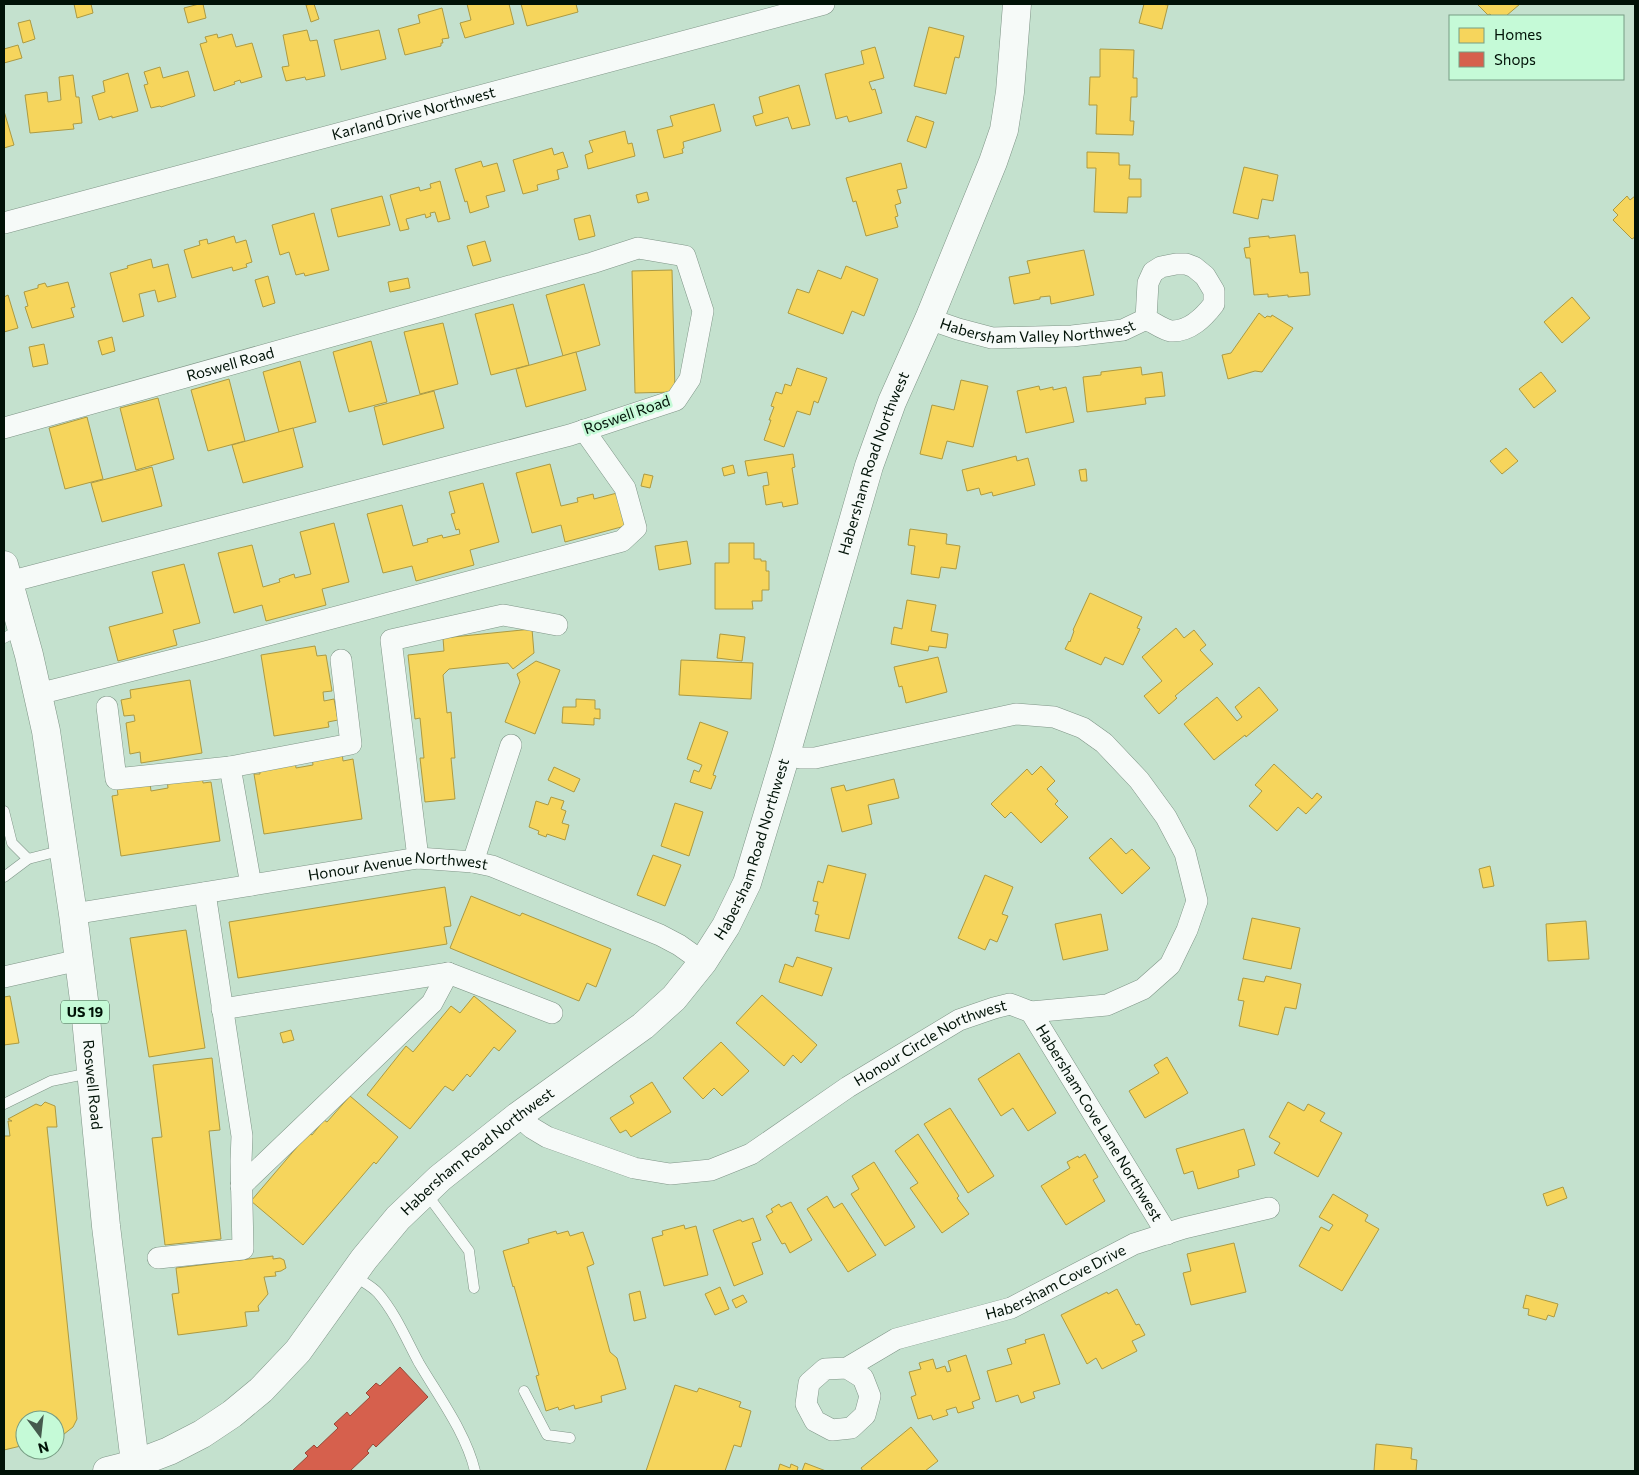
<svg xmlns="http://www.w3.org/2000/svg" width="1639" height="1475" font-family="Commissioner,sans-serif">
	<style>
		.homes { fill: #f6d55c; stroke: #ac9a42 }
		.shops { fill: #d6604d; stroke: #964938 }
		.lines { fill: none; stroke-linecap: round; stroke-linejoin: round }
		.lane-casing { stroke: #7f9587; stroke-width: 11 }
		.street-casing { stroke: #7f9587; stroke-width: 22 }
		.secondary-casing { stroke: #7f9587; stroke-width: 29 }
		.primary-casing { stroke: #7f9587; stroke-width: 29 }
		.lane { stroke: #f6faf8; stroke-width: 10 }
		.street { stroke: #f6faf8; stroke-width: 21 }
		.secondary { stroke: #f6faf8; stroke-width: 28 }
		.primary { stroke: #f6faf8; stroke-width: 28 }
		.labels { text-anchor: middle; stroke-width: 5; stroke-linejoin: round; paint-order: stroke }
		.shield { fill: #c5fad7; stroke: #3c5845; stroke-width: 1 }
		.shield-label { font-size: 14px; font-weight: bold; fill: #011207 }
		.street-label { font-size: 15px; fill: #011207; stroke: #c5fad7 }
	</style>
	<rect width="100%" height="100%" fill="#c4e1ce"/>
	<g class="homes">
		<polygon points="74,4 91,4 93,13 77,18"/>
		<polygon points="199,4 203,4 206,18 188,23 184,8"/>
		<polygon points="311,4 314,4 319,19 311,22 306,5"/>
		<polygon points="467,4 509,4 514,24 465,38 460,23 471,20"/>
		<polygon points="521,4 576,4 578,12 527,26"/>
		<polygon points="1144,4 1161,4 1168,5 1162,29 1139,23"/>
		<polygon points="1477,4 1520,4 1506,16 1492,16 1490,14 1488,15"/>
		<polygon points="442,8 449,38 442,39 443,43 441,43 441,46 405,55 398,29 420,23 418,15"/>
		<polygon points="30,20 35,39 23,43 18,23"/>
		<polygon points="929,27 964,36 959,58 955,57 946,94 914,86"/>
		<polygon points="307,30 310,41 317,40 325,76 306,80 305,77 286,81 282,67 289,66 283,35"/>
		<polygon points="379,30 386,59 341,70 334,40"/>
		<polygon points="217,34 218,38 232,34 236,47 252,43 262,77 241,83 240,80 234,82 235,84 214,91 200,44 207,42 205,37"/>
		<polygon points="18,45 22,58 4,63 4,49"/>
		<polygon points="875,47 884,78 869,82 872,90 875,89 882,113 849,122 847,116 836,119 825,74 864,64 861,51"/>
		<polygon points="1100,49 1134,50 1133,78 1137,78 1137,97 1131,97 1130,121 1134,121 1133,135 1096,134 1097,105 1089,105 1090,77 1100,77"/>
		<polygon points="160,67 163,78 188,71 195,96 161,107 160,106 151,108 144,85 148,84 144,72"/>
		<polygon points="128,73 138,111 112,118 112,116 99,120 92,96 105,92 103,81"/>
		<polygon points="73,75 76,97 79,97 82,123 73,124 74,129 30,133 25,95 47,92 48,102 61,100 59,77"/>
		<polygon points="799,85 810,125 792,129 788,117 756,126 753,116 763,113 759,97"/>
		<polygon points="714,104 721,131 683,142 684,148 682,149 683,153 664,158 657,130 673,126 670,116"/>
		<polygon points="4,111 14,145 4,148"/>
		<polygon points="916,116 934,122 926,148 907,141"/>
		<polygon points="625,131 628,144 632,143 635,156 588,169 585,155 593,152 589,141"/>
		<polygon points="552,148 554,155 563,152 568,167 557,170 559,179 537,185 538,190 523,194 513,160"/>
		<polygon points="1087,152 1119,153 1119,165 1130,165 1129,179 1141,179 1141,197 1128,197 1127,213 1094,212 1096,168 1087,168"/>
		<polygon points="481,161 483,167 497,163 505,191 486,196 489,207 470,213 467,201 465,202 455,169"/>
		<polygon points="901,163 907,188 897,190 901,203 895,205 898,216 895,217 898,227 866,236 856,201 853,202 846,178"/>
		<polygon points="1244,167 1278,175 1273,201 1262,199 1258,219 1233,213"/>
		<polygon points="440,181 450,219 438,222 435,212 430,213 431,216 426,218 425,214 406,219 409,229 400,231 390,195 419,187 420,191 431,188 430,184"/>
		<polygon points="647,192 649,200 638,203 636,195"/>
		<polygon points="382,196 390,225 338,237 331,209"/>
		<polygon points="1627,196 1630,200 1635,196 1635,237 1632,239 1613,220 1618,215 1613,210"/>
		<polygon points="314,213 329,270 305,276 304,273 296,275 289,252 280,255 272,225"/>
		<polygon points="590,215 595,236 579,240 574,219"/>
		<polygon points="1295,235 1300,273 1308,272 1310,295 1288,297 1288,295 1268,297 1268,294 1254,295 1250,258 1246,258 1244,248 1250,247 1249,238 1269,236 1269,238"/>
		<polygon points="234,236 236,243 246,240 252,262 246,264 247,267 233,271 232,267 192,278 184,250 200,245 199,241 207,239 208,244"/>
		<polygon points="485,241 491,261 473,266 467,246"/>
		<polygon points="1084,250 1094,295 1051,304 1050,296 1040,297 1040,299 1014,304 1009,277 1030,273 1027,261"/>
		<polygon points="151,259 153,268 168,264 176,297 158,302 155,290 139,294 144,316 123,322 110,273 128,268 127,266"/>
		<polygon points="846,266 878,279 864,316 852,311 843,334 788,313 797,289 809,293 818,270 841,279"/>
		<polygon points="672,270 675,392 635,393 632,271"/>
		<polygon points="268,276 275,303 263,307 255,280"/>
		<polygon points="408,278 410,288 390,292 388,282"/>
		<polygon points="68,282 75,307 71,308 74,317 32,328 25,307 28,306 24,292 38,288 38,285 45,283 47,287"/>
		<polygon points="584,284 600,345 563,356 546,295"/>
		<polygon points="8,295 18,328 4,332 4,297"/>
		<polygon points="1572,297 1590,318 1562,343 1544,322"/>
		<polygon points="513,304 529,365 491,375 475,314"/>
		<polygon points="1259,313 1265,318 1267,316 1271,317 1272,315 1293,328 1262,372 1255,371 1228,379 1222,355 1231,353"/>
		<polygon points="443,323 458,384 420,394 404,332"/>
		<polygon points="112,337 115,351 102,355 98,341"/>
		<polygon points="371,341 387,402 349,412 333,352"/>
		<polygon points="44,344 48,364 33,367 29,347"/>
		<polygon points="576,352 586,390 526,407 516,369"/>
		<polygon points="300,361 316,422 279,432 263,372"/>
		<polygon points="1141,367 1142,375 1162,372 1165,396 1145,398 1146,404 1087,412 1083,377 1101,375 1101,372"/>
		<polygon points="797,368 827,378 818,403 814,401 810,415 797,411 784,447 764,440 771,420 769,420 774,407 771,406 776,392 782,394 785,384 791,386"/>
		<polygon points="1541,372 1556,391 1534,408 1519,389"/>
		<polygon points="229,379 245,441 208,451 191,390"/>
		<polygon points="961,380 988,386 973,447 947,441 942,459 920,454 932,405 954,410"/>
		<polygon points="1039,386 1040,390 1053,387 1053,390 1066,387 1074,422 1026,433 1017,391"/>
		<polygon points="434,391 444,428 383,445 374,407"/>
		<polygon points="158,398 174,459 136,470 120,408"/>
		<polygon points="87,417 103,479 65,489 49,428"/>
		<polygon points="293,428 303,467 243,483 232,445"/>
		<polygon points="1506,448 1518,461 1502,474 1490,461"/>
		<polygon points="793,454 795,467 792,468 798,504 783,507 782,502 766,505 763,486 769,485 767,472 748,476 745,461"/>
		<polygon points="1016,456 1017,461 1028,458 1035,485 993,496 992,492 981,495 979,488 967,491 962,470"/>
		<polygon points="550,464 561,506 578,502 577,498 593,494 594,499 617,493 625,526 565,542 561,525 532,533 516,473"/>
		<polygon points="733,465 735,473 724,476 722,468"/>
		<polygon points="152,467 162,506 102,522 91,483"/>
		<polygon points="1086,469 1087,481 1081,481 1079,470"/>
		<polygon points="644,474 653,476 650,488 641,486"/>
		<polygon points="483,483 499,542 470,550 474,565 416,581 412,566 383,573 367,514 402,505 413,546 428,542 427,539 442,535 443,538 460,534 459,529 456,530 451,514 455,513 449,492"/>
		<polygon points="334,523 349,582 322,589 326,605 266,621 262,605 234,613 218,553 252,545 263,587 280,582 279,579 294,574 295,578 311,574 300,532"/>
		<polygon points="910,529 947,534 946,544 960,546 956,569 941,567 939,578 911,574 915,546 908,545"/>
		<polygon points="687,541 691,564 659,570 655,546"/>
		<polygon points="729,543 754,543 754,559 761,559 761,561 766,561 766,571 769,571 769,590 762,590 762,601 752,601 753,609 715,609 715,563 729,563"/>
		<polygon points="184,564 200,623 173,630 177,645 118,661 109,627 163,613 152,572"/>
		<polygon points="1090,593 1142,617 1137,628 1140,629 1123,665 1105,657 1101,665 1065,649 1069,641 1070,642 1074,631 1073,630"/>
		<polygon points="907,600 936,605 931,631 948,634 946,648 929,646 928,651 891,644 894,627 902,629"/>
		<polygon points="1176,628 1184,638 1194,630 1206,645 1200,650 1213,664 1175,696 1177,698 1159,714 1144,696 1162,681 1142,657"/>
		<polygon points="532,629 534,653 513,669 508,663 449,669 443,675 447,713 451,712 455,758 451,758 455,799 425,802 420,758 424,758 420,718 415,719 408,655 444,651 443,638"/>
		<polygon points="720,634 745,637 742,661 717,658"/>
		<polygon points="315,646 317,656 326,655 332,691 323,692 324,701 334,699 338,720 328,722 329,727 274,736 261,655"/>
		<polygon points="938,657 947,692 906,703 902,686 899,687 894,667"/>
		<polygon points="681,660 753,663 751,699 679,695"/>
		<polygon points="536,661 560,670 535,734 505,722 520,682 517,674"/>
		<polygon points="190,680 202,753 141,763 140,752 130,754 126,723 135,721 134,715 124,716 121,700 131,698 130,690"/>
		<polygon points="1259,687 1278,710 1246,737 1245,735 1214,760 1184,724 1217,697 1237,721 1242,717 1235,707"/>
		<polygon points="576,699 595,700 595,709 600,709 600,719 594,718 594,725 562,723 563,707 576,707"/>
		<polygon points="700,722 728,732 713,775 716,776 711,789 690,782 694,770 699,772 702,765 687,759"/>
		<polygon points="342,753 343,761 353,759 362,819 264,834 254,774 260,774 259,766 295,761 296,768 313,765 312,757"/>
		<polygon points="1274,764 1312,799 1317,793 1322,797 1306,814 1298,807 1277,831 1249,806 1262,791 1255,785"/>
		<polygon points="1041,766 1055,781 1047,789 1058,801 1055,804 1068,817 1041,843 1011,812 1005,818 991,804 1027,769 1032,775"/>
		<polygon points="554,767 580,779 574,792 548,780"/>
		<polygon points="202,775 203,783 211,782 220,841 121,856 112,796 118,795 117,788 150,783 151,791 168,788 167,780"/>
		<polygon points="894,779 899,798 868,805 872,824 842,832 831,788 844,785 846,791"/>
		<polygon points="551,797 564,801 561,809 566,811 562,823 569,825 565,840 547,834 546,837 538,834 539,831 529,827 536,801 548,805"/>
		<polygon points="675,803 703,812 689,856 661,846"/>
		<polygon points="1111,838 1126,854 1132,849 1150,868 1122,894 1089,858"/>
		<polygon points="653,855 681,865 665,906 637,895"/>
		<polygon points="828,865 866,874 849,939 815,931 819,915 815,914 818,902 813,901 818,881 823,883"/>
		<polygon points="1490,866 1494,886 1483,888 1479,869"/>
		<polygon points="985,875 1013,887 1002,914 1008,916 997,942 990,939 985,950 958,938"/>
		<polygon points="445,887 451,926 444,927 447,944 238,978 229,922"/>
		<polygon points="471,896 520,916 522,913 611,949 596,987 587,983 579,1001 450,948"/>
		<polygon points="1101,914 1108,950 1063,960 1055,924"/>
		<polygon points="1252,918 1300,928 1291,969 1243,959"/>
		<polygon points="1586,921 1589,959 1548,961 1546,924"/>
		<polygon points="186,930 205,1048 149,1057 130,938"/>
		<polygon points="797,957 832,968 822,996 779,982 785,964 793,967"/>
		<polygon points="1266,976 1301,984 1296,1009 1285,1007 1278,1035 1239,1026 1244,1001 1238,1000 1243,978 1264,982"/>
		<polygon points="762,995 817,1045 801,1063 793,1055 784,1066 736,1023"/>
		<polygon points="10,996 19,1043 4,1045 4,997"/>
		<polygon points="474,996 516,1031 499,1051 494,1047 470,1077 467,1074 453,1091 445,1086 410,1129 367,1095 406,1046 413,1052 451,1006 460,1013"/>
		<polygon points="291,1030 294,1040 283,1043 280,1033"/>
		<polygon points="721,1042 749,1071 722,1096 714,1088 703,1099 683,1078"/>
		<polygon points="1019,1053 1056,1113 1028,1131 1013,1108 1001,1116 978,1079"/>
		<polygon points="1167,1057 1188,1093 1145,1118 1129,1091 1159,1073 1154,1065"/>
		<polygon points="212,1058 220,1130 209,1131 221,1239 165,1245 152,1138 162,1137 153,1065"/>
		<polygon points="652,1082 671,1112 631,1137 626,1130 620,1133 610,1118 634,1103 630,1096"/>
		<polygon points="350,1096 398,1137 376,1164 374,1162 303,1245 251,1201 309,1133 312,1135 324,1120 327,1122"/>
		<polygon points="45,1102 55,1106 57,1127 47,1127 77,1419 73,1427 59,1438 55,1439 55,1420 25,1420 25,1445 4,1450 4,1136 10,1136 8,1121 12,1121 8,1119 36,1104 41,1106"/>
		<polygon points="1288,1102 1304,1111 1308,1104 1325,1113 1320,1121 1342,1133 1318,1177 1274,1153 1280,1143 1269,1137"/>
		<polygon points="950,1108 994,1176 968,1193 924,1124"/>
		<polygon points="1244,1129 1255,1165 1238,1170 1239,1177 1198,1189 1193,1171 1184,1174 1176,1149"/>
		<polygon points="918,1134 959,1196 957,1198 969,1214 942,1233 910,1188 918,1183 895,1151"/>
		<polygon points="1085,1154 1098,1177 1093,1180 1105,1201 1066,1225 1041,1186 1070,1168 1067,1162 1078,1156 1079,1158"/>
		<polygon points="874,1162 915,1227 885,1246 851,1194 859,1189 852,1176"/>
		<polygon points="1563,1187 1567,1198 1547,1206 1543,1194"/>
		<polygon points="1333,1194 1368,1215 1365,1221 1379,1229 1342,1291 1299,1266 1321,1227 1329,1231 1333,1225 1319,1217"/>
		<polygon points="827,1196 834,1208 842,1203 876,1255 848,1272 807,1209"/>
		<polygon points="791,1202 812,1240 790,1253 785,1243 782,1244 766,1216 773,1212 771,1209 779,1204 781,1207"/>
		<polygon points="753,1218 761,1240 752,1243 763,1274 734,1286 713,1230 739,1220 741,1220 742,1222"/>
		<polygon points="684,1225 685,1229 696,1226 708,1275 664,1286 652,1238 663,1235 662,1231"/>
		<polygon points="556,1231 557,1234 568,1231 570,1236 583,1232 594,1264 587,1267 610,1352 617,1358 626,1389 601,1396 602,1402 575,1409 574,1405 559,1410 558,1407 546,1411 536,1376 539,1375 514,1286 513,1287 503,1251 529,1243 528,1239"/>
		<polygon points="1234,1243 1246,1292 1191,1305 1183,1273 1191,1271 1187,1254"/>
		<polygon points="273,1256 273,1259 280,1258 284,1260 286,1268 281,1271 275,1272 276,1276 264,1277 268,1294 258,1306 259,1311 245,1312 247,1326 178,1335 172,1294 179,1293 176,1268"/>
		<polygon points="720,1287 729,1309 715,1315 705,1294"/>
		<polygon points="1117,1289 1136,1325 1139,1324 1145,1335 1132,1341 1137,1351 1102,1369 1096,1358 1087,1364 1061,1315 1107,1292 1108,1294"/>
		<polygon points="640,1291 646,1318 634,1321 629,1294"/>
		<polygon points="743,1295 747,1302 736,1308 732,1300"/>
		<polygon points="1526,1295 1558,1304 1554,1317 1548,1315 1546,1320 1528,1315 1529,1309 1523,1308"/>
		<polygon points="1044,1334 1060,1384 1033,1392 1035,1398 1021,1403 1018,1395 996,1402 987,1371 1012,1364 1007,1349 1026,1343 1025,1340"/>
		<polygon points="966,1355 980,1399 972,1402 974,1408 958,1413 956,1407 946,1410 948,1415 933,1420 931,1415 918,1419 911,1397 916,1395 909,1372 921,1369 919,1363 933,1359 936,1369 945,1366 947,1372 951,1371 948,1361"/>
		<polygon points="675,1385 697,1392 699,1388 741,1402 739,1407 751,1411 741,1447 734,1445 725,1471 646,1471"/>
		<polygon points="911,1427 938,1461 925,1471 863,1471 861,1468"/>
		<polygon points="1376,1444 1412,1448 1411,1459 1417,1460 1416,1471 1374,1471"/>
		<polygon points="805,1463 826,1471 802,1471"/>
		<polygon points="780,1464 790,1468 791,1464 798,1467 797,1471 778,1471"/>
	</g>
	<polygon class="shops" points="400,1367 428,1397 376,1447 373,1444 367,1451 369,1453 350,1471 292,1471 308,1456 305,1453 314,1445 317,1448 338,1428 334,1424 347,1412 350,1416 370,1397 366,1393 376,1383 380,1386"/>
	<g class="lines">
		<defs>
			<g id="lane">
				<polyline points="4,638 21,629"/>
				<polyline points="4,811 12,843 28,859"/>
				<polyline points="4,877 28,859 63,850"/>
				<polyline points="4,1104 51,1081 90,1073"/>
				<polyline points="426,1193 469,1251 474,1288"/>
				<path d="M353 1275C361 1281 372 1286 378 1293 396 1314 406 1339 419 1363 439 1397 466 1433 475 1471"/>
				<polyline points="524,1391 547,1435 570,1438"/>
			</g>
			<g id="street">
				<path id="s1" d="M4 223 824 4"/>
				<path id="s2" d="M929 319 958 329 992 338 1072 336 1123 330 1146 319C1153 322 1163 330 1171 331 1190 332 1204 317 1214 304V291L1205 276 1194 267 1186 264H1176L1161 267 1153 272 1148 283 1146 319"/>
				<path id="s3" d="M4 428 592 263 638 248 685 256 703 311 690 379 676 400 570 435 9 582"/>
				<polyline points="38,694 205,652 622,541 636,528 625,488 584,430"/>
				<polyline points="107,707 116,779 230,767"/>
				<polyline points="418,858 391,640 503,615 557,625"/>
				<polyline points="473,862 511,745"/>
				<polyline points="251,885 230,767 351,744 341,660"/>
				<path id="s4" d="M73 914 418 858 473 862 492 866 660 935 679 945 703 962"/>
				<polyline points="4,977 79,960"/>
				<polyline points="222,1009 448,973 552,1013"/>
				<path id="s5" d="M1031 1012 1167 1234"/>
				<path id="s6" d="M518 1116 532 1128 547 1137 634 1168 670 1174 711 1170 751 1154 848 1087 959 1020 994 1008 1010 1004 1031 1012 1107 1005 1143 989 1170 965 1187 930 1197 901 1185 853 1166 817 1139 780 1104 743 1083 728 1054 717 1016 714 815 758H800L786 754"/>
				<polyline points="241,1186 432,1003 448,973"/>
				<polyline points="158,1258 243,1249 241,1161 242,1136 205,893"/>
				<path id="s7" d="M847 1368 863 1378 870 1396 865 1415 851 1428 832 1430 815 1421 806 1404 809 1383 825 1369 847 1368 896 1339 1011 1308 1134 1244 1184 1228 1269 1208"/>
			</g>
			<g id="secondary">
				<path id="s8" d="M107 1471 135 1464 169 1451 202 1434 232 1414 261 1390 298 1351 364 1259 398 1218 440 1178 518 1116 643 1026 674 998 703 962 726 926 747 883 786 754 869 466 892 402 929 319 993 162 1004 130 1010 92 1017 4"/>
			</g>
			<g id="primary">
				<path id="s9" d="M4 565 29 655 46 731 73 914 85 1008 106 1226 136 1471"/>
			</g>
		</defs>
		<use href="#lane" class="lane-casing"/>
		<use href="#street" class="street-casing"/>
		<use href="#secondary" class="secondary-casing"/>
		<use href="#primary" class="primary-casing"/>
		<use href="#lane" class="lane"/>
		<use href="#street" class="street"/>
		<use href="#secondary" class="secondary"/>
		<use href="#primary" class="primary"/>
	</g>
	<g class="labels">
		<rect class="shield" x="61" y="1000.5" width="48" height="23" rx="4"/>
		<g class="shield-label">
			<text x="85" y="1017">US 19</text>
		</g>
		<g class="street-label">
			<text dy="5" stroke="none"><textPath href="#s1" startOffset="424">Karland Drive Northwest</textPath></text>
			<text dy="5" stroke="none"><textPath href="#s2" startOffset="111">Habersham Valley Northwest</textPath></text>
			<text dy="5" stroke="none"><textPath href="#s3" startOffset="235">Roswell Road</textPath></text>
			<text transform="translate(627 415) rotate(-19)" y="5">Roswell Road</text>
			<text dy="5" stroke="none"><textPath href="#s8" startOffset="1325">Habersham Road Northwest</textPath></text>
			<text dy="5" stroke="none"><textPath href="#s8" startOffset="920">Habersham Road Northwest</textPath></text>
			<text dy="5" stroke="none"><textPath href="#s4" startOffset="329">Honour Avenue Northwest</textPath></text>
			<text dy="5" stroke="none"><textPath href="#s6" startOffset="461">Honour Circle Northwest</textPath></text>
			<text dy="5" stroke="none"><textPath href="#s9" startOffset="528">Roswell Road</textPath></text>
			<text dy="5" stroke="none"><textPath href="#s5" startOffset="130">Habersham Cove Lane Northwest</textPath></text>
			<text dy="5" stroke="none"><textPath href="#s8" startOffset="500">Habersham Road Northwest</textPath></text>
			<text dy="5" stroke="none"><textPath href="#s7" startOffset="426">Habersham Cove Drive</textPath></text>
		</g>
	</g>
	<rect width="1639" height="1475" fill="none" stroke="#011207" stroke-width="10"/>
	<rect x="1449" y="15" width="175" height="65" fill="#c5fad7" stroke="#779d84"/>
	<rect x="1459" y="28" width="25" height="15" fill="#f6d55c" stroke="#779d84"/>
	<text x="1494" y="40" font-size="15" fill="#011207">Homes</text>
	<rect x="1459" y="52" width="25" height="15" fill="#d6604d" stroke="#779d84"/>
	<text x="1494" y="65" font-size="15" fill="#011207">Shops</text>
	<g transform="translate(40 1435) rotate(165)"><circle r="24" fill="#c5fad7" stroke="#779d84"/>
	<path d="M0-4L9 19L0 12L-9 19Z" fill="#455a4d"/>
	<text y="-8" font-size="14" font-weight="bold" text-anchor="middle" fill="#011207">N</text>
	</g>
</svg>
